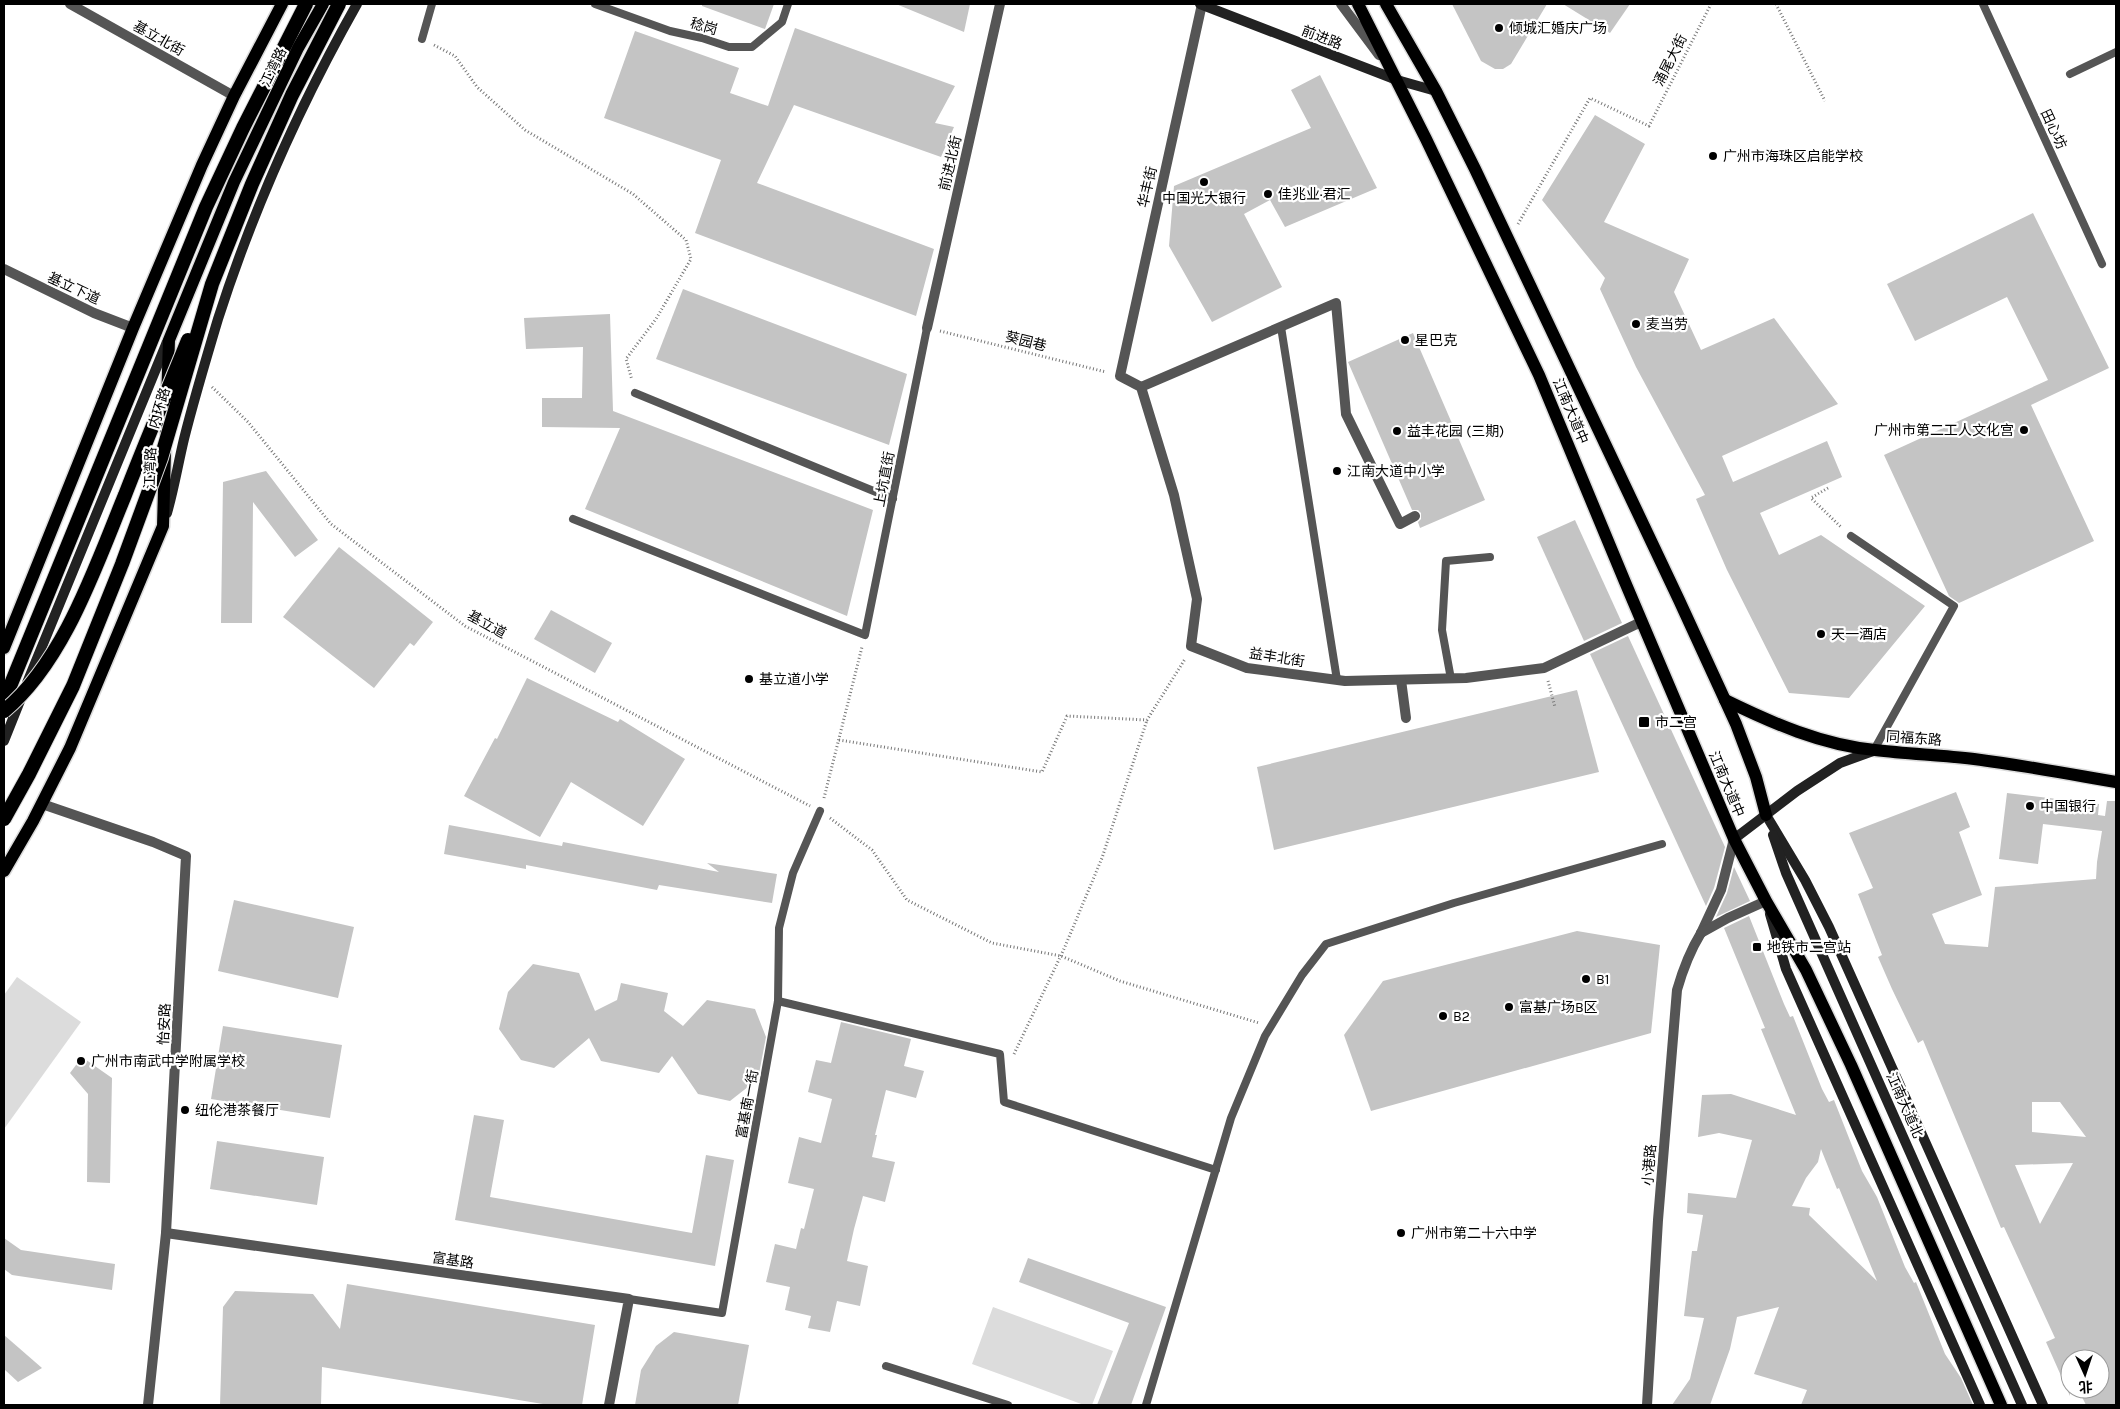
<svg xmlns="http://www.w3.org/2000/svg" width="2120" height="1409" font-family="Karla,'Noto Sans SC',sans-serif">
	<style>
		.green { fill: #dcdcdc }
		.building { fill: #c4c4c4; fill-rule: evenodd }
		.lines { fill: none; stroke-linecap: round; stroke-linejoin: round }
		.primary-casing { stroke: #dbdbdb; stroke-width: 15 }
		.trunk-casing { stroke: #dbdbdb; stroke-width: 16 }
		.path { stroke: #777; stroke-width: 3; stroke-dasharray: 1 2.5; stroke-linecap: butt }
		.service { stroke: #555; stroke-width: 8 }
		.minor { stroke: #555; stroke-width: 10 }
		.tertiary { stroke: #555; stroke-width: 10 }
		.secondary { stroke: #222; stroke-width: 10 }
		.primary { stroke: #000; stroke-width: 12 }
		.trunk { stroke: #000; stroke-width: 14 }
		.trunk-bridge-casing { stroke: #dbdbdb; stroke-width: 16; stroke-linecap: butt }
		.trunk-bridge { stroke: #000; stroke-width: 14 }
		.poi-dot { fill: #000; stroke: #fff; stroke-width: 2 }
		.labels { text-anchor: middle; stroke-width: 4.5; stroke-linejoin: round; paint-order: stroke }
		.street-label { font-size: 14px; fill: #000; stroke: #fff }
		.poi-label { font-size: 14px; fill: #000; stroke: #fff; text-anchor: start }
	</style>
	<rect width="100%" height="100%" fill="#fff"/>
	<g class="green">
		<polygon points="17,977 81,1022 4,1129 4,995"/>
		<polygon points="993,1307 1113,1351 1092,1405 1084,1405 972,1364"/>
	</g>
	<g class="building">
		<polygon points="702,4 774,4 765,29 702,6"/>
		<polygon points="896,4 970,4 964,32"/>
		<polygon points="1452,4 1547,4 1511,64 1503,69 1495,69 1481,61"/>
		<polygon points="1563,4 1630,4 1610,33"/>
		<polygon points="795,28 955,86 935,123 954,127 941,157 794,105 757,183 934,249 916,316 695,233 721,160 604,118 635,31 739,68 730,93 768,106"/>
		<polygon points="1320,75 1377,188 1285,227 1270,200 1244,214 1282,287 1212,322 1169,246 1174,186 1311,128 1291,90"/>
		<polygon points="1595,115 1645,144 1604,222 1689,259 1674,292 1701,350 1774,318 1838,404 1722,456 1733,482 1827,441 1842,477 1760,513 1779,555 1821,535 1925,606 1849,698 1789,693 1727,570 1696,499 1705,495 1636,367 1600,289 1605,278 1542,200"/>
		<polygon points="2033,213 2109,368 2031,405 2094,541 1959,603 1949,596 1884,455 2048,380 2007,297 1915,341 1887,284"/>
		<polygon points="683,289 907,374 889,445 656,359"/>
		<polygon points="610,314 613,411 873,510 847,616 585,509 620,428 542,427 542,398 582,398 583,347 526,349 524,318"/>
		<polygon points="1413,333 1485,500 1420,528 1418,522 1421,519 1421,513 1418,510 1412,510 1348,362"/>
		<polygon points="266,471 318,540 295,557 253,502 252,623 221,623 223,482"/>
		<polygon points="1575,520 1622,623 1584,641 1537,537"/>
		<polygon points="339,547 433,622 414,646 410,643 374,688 283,617"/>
		<polygon points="551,610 612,643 595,673 534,639"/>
		<polygon points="1628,636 1725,847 1714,888 1706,906 1590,654"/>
		<polygon points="527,678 618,722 620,719 685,759 643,826 571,782 540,837 464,796 495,738 497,739"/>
		<polygon points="1577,690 1599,772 1274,850 1257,767"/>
		<path d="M1956 792 1970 827 1959 832 1982 895 1932 914 1945 944 1988 947 1995 887 2096 879 2097 862 2102 831 2043 824 2038 864 1999 859 2007 793 2099 804 2098 815 2105 816 2107 801H2116V1405H2086L2078 1389H2100V1359H2070V1396L2046 1342 2055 1338 2004 1227 2001 1228 1923 1040 1918 1043 1892 989 1878 957 1882 955 1858 894 1873 888 1849 833ZM2032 1102H2060L2086 1137 2032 1132ZM2073 1163 2040 1224 2015 1165Z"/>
		<polygon points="449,825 562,846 563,842 719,872 707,863 777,874 772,903 659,885 657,890 526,865 526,869 444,854"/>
		<polygon points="1734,867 1750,901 1716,917 1727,893"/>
		<polygon points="234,900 354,927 338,998 218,971"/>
		<path d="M1749 916 1784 1004 1790 1017 1793 1016 1822 1089 1829 1102 1834 1100 1862 1171 1877 1197 1905 1267 1914 1283 1916 1282 1945 1354 1961 1378 1973 1405H1801L1807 1390 1754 1374 1779 1307 1737 1317 1730 1349 1710 1405H1672L1690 1379 1704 1318 1684 1316 1692 1251H1697L1703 1215 1687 1213 1688 1193 1736 1198 1752 1140 1719 1133 1698 1137 1702 1095 1731 1094 1796 1115 1761 1029 1765 1028 1724 928ZM1821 1149 1837 1189 1839 1188 1877 1281 1809 1215 1810 1208 1792 1206 1806 1178 1818 1162Z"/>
		<polygon points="1577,931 1660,945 1651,1033 1371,1111 1344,1035 1383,981"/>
		<polygon points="533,964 579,973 595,1011 617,1000 621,983 668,993 664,1011 683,1026 707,1000 755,1009 766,1037 758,1079 730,1101 698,1094 672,1056 659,1073 601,1061 589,1038 554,1068 521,1060 499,1029 508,992"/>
		<polygon points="841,1022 911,1039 904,1066 924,1071 916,1098 886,1090 875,1135 877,1135 872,1157 895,1162 885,1202 863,1196 854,1229 847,1261 868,1266 860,1306 837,1301 830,1332 808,1328 811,1316 785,1310 790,1287 766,1282 775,1244 796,1249 801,1228 804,1229 814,1189 788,1183 799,1137 821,1143 832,1099 808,1092 816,1060 831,1063"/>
		<polygon points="223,1026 342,1045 330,1118 211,1099"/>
		<polygon points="82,1057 112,1078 110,1183 87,1182 88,1094 70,1073"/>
		<polygon points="474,1115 504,1120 490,1197 692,1233 706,1155 734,1160 715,1266 455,1220"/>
		<polygon points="217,1141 324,1157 317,1205 210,1189"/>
		<polygon points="4,1238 21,1250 115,1264 112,1290 12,1275 4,1269"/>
		<polygon points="1028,1258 1166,1307 1131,1405 1097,1405 1129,1323 1019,1282"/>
		<polygon points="347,1284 595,1325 582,1405 549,1405 322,1367 321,1405 220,1405 223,1307 235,1291 313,1294 340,1329"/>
		<polygon points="674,1332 749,1345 738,1405 635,1405 641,1370 656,1346"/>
		<polygon points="4,1335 42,1368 18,1382 4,1369"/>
	</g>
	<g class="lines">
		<defs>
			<g id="primary">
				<polyline points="1358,4 1426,139 1539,375 1625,582 1734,839 1766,901 1806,970 1851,1065 2001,1405"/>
				<polyline points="1386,4 1436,91 1475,169 1679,600 1736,724 1756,777 1766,815"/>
				<polyline points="166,432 169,340 234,182 298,48 323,4"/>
				<polyline points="4,648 133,328 202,165 234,96 282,4"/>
				<path d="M1725 700C1772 723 1822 745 1875 750 1908 754 1941 755 1974 759 2021 765 2069 774 2116 782"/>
				<polyline points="4,871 33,821 70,748 163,526 165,452"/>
			</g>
			<polyline id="trunk" points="4,701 206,207 243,128 306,4"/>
		</defs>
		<use href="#primary" class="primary-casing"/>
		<use href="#trunk" class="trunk-casing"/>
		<g class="path">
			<polyline points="1776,4 1825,101"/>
			<polyline points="434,45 455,56 477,87 525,130 633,194 686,240 691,259 656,319 626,359 632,380"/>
			<polyline points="1518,224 1590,98 1649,126 1711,4"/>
			<polyline points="940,331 1106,372"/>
			<polyline points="212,387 248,422 331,524 465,626 810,806"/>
			<polyline points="1828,488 1811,498 1842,528"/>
			<polyline points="1548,681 1555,707"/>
			<polyline points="839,740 1042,772 1067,716 1147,720 1185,659"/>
			<polyline points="824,798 862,647"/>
			<polyline points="830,818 872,850 907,900 992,943 1061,956 1120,981 1259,1023"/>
			<polyline points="1014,1054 1064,949 1102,858 1147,720"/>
		</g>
		<g class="service">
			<polyline points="595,4 670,31 702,38 729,47 752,47 782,22 788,4"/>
			<polyline points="1983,4 2102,264"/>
			<polyline points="422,39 432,4"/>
			<polyline points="2070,74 2116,52"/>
			<polyline points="1281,327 1337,680"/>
			<polyline points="635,393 893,499"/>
			<polyline points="573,519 865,635 927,328"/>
			<polyline points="1851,536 1954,606 1874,750"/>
			<polyline points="1451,679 1442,630 1446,561 1490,557"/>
			<polyline points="778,1001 1000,1054 1004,1102 1216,1170"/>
			<polyline points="629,1299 722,1313 778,1001 779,928 793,873 820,811"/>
			<polyline points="886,1366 1008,1405"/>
			<polyline points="1146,1405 1231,1118 1265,1036 1302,975 1326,944 1454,903 1662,844"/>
		</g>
		<g class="minor">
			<polyline points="70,4 234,96"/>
			<polyline points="1202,4 1120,376 1141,387 1174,495 1197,599 1191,646 1247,668 1345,681 1466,678 1544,668 1641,622"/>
			<polyline points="1341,4 1379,55"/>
			<polyline points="927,328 1000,4"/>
			<polyline points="1141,387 1336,303 1346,414 1400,524 1415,516"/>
			<polyline points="1401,680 1406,718"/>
			<polyline points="166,1233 629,1299 609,1405"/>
			<path d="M1647 1405 1658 1220 1677 990C1683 969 1690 951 1701 933"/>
		</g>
		<g class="tertiary">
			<polyline points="4,269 94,313 133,328"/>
			<polyline points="42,804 153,842 186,856 166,1233 148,1405"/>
			<polyline points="1701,933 1721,890 1734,839"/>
			<polyline points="1701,933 1728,918 1766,901"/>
		</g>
		<g class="secondary">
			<polyline points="1200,4 1397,80 1436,91"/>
			<path d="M167 513C174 489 178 464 184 439 194 399 206 359 218 319 253 210 301 103 357 4"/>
			<polyline points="27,683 167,342"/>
			<polyline points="4,741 22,696"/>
			<polyline points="1766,815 1805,880 1829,927 2043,1405"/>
			<polyline points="1773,835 1786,873 2022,1405"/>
			<polyline points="1734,839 1797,791 1840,763 1873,751"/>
			<polyline points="1770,914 1786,969 1980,1405"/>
		</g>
		<use href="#primary" class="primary"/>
		<use href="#trunk" class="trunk"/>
		<defs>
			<g id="trunk-bridge">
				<path d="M4 711C64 662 96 565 125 495 145 443 167 392 188 340"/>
				<polyline points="4,819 29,774 73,686 122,564 161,458 212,284 252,184 292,95 339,4"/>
			</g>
		</defs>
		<use href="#trunk-bridge" class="trunk-bridge-casing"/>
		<use href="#trunk-bridge" class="trunk-bridge"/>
	</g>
	<g class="poi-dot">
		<circle cx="1499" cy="28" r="5"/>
		<circle cx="1713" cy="156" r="5"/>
		<circle cx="1204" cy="182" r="5"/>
		<circle cx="1268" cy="194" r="5"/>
		<circle cx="1636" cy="324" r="5"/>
		<circle cx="1405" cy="340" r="5"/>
		<circle cx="2024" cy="430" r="5"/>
		<circle cx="1397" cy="431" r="5"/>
		<circle cx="1337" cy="471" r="5"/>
		<circle cx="1821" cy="634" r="5"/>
		<circle cx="749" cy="679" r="5"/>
		<rect x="1638" y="716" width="12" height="12" rx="2.5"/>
		<circle cx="2030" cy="806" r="5"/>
		<rect x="1752" y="942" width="10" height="10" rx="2.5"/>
		<circle cx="1586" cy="979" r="5"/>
		<circle cx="1509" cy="1007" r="5"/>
		<circle cx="1443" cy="1016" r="5"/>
		<circle cx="81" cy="1061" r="5"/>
		<circle cx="185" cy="1110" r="5"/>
		<circle cx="1401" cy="1233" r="5"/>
	</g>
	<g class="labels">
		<g class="street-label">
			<text transform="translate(704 26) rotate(16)" y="5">稔岗</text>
			<text transform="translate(1322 37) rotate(21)" y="5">前进路</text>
			<text transform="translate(159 38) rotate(29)" y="5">基立北街</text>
			<text transform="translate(1670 60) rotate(-63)" y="5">涌尾大街</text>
			<text transform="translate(273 67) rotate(-64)" y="5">江湾路</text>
			<text transform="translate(2054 129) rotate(65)" y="5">田心坊</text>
			<text transform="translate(950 163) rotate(-77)" y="5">前进北街</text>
			<text transform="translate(1147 187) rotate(-77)" y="5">华丰街</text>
			<text transform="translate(74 288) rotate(25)" y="5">基立下道</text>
			<text transform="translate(1026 341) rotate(14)" y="5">葵园巷</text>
			<text transform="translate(159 408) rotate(-73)" y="5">内环路</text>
			<text transform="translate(1571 411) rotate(67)" y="5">江南大道中</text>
			<text transform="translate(150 468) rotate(-88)" y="5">江湾路</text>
			<text transform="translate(884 479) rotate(-79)" y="5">上坑直街</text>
			<text transform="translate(487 624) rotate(29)" y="5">基立道</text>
			<text transform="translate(1277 657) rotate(9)" y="5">益丰北街</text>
			<text transform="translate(1914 738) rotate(4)" y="5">同福东路</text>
			<text transform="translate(1727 784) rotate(67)" y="5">江南大道中</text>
			<text transform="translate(164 1024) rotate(-87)" y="5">怡安路</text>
			<text transform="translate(747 1104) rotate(-80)" y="5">富基南一街</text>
			<text transform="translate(1905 1105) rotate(66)" y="5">江南大道北</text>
			<text transform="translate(1649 1165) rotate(-85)" y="5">小港路</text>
			<text transform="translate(453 1260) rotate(8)" y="5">富基路</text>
		</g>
		<g class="poi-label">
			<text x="1509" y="33">倾城汇婚庆广场</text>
			<text x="1723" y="161">广州市海珠区启能学校</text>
			<text x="1278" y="199">佳兆业·君汇</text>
			<text x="1204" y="203" text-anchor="middle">中国光大银行</text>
			<text x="1646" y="329">麦当劳</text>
			<text x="1415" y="345">星巴克</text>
			<text x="2014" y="435" text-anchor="end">广州市第二工人文化宫</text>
			<text x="1407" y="436">益丰花园 (三期)</text>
			<text x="1347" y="476">江南大道中小学</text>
			<text x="1831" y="639">天一酒店</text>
			<text x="759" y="684">基立道小学</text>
			<text x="1655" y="727">市二宫</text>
			<text x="2040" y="811">中国银行</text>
			<text x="1767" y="952">地铁市二宫站</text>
			<text x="1596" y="984">B1</text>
			<text x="1519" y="1012">富基广场B区</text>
			<text x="1453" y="1021">B2</text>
			<text x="91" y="1066">广州市南武中学附属学校</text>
			<text x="195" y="1115">纽伦港茶餐厅</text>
			<text x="1411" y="1238">广州市第二十六中学</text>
		</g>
	</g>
	<rect width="2120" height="1409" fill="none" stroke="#000000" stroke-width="10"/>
	<g transform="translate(2085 1374) rotate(177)"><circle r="24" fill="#ffffff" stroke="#999999"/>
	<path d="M0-4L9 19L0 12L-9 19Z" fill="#000000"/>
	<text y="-8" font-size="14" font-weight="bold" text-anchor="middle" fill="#000000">北</text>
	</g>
</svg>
